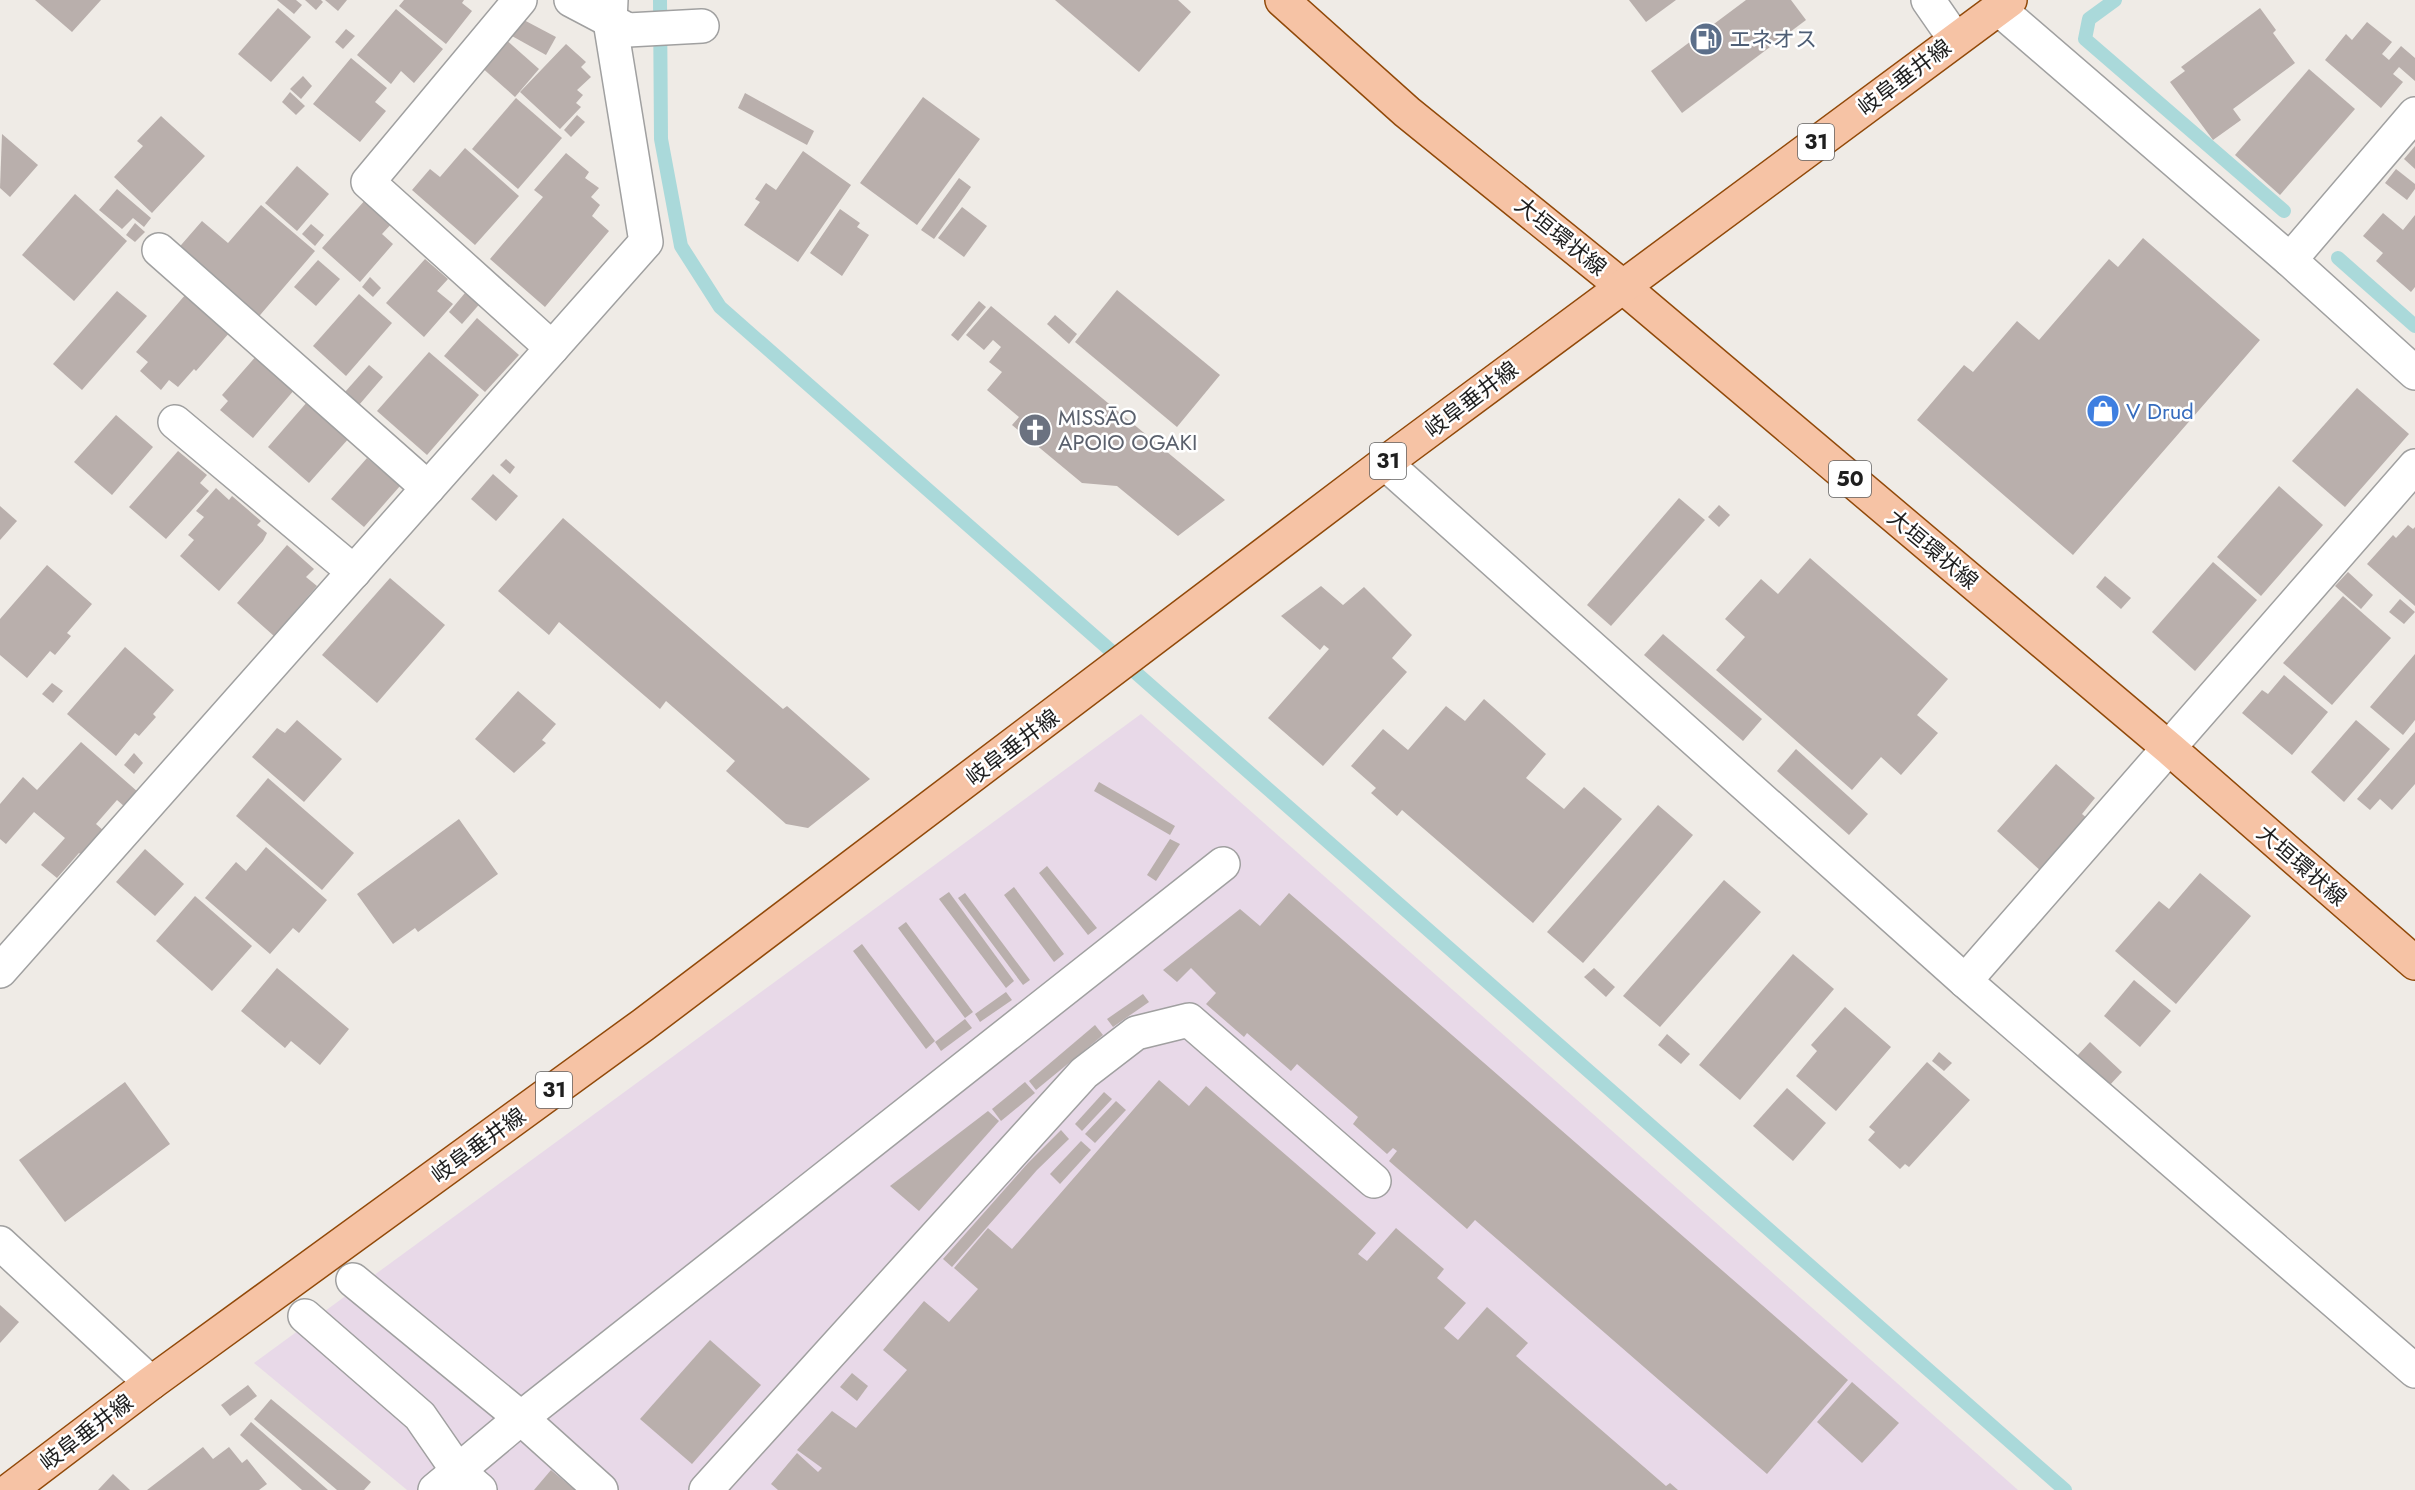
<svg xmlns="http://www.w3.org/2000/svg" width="2415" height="1490" font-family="Jost,'Noto Sans JP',sans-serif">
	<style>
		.industrial { fill: #e8d9e8 }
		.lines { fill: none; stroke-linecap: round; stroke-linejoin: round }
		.stream { stroke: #aad9da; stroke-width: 14 }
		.building { fill: #b9afac }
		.minor-casing { stroke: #a0a0a0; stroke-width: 36 }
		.major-casing { stroke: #914909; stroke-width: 36 }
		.minor { stroke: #fff; stroke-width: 33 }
		.major { stroke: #f6c3a5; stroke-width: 33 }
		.labels { text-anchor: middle; stroke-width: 5; stroke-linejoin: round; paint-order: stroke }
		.shield { fill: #fff; stroke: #626262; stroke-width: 1.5 }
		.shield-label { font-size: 21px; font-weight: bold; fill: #1f1f1f }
		.service-label { font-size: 22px; fill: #4e5e75; stroke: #fff; text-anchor: start }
		.street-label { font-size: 22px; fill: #1f1f1f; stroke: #fff }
		.shop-label { font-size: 22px; fill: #366cbe; stroke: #fff; text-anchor: start }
		.worship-label { font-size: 22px; fill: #5b616d; stroke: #fff; text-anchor: start }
	</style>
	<rect width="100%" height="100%" fill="#efebe6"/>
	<polygon class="industrial" points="1141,714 2018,1490 407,1490 254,1363"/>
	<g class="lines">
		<g class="stream">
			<polyline points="660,0 661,139 681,246 720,307 2065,1490"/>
			<polyline points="2115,0 2089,19 2085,39 2284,211"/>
			<polyline points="2338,258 2415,326"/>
		</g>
	</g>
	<g class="building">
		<polygon points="35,0 101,0 72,32"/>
		<polygon points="277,0 296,0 302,5 294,14"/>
		<polygon points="305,0 321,0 323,2 316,10"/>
		<polygon points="325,0 347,0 338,11"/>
		<polygon points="404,0 464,0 462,3 472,11 446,44 399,6"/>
		<polygon points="1055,0 1178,0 1191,12 1139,72"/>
		<polygon points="1629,0 1676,0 1646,22"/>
		<polygon points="1746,0 1791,0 1806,20 1682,113 1651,71"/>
		<polygon points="278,8 311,37 271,82 238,54"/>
		<polygon points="2260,8 2276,30 2273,33 2295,63 2233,109 2241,120 2213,140 2170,82 2185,71 2181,67"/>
		<polygon points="396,9 443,49 414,83 401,71 391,84 357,55"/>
		<polygon points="522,19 556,37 546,55 512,36"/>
		<polygon points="2367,22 2392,42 2382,54 2389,60 2401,46 2415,58 2415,81 2399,67 2393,74 2403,82 2381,108 2325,60 2346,34 2352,40"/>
		<polygon points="346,29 355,36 343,49 335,42"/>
		<polygon points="504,38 539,69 515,97 480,66"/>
		<polygon points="566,44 586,62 581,67 591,77 577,90 583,95 576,103 581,107 560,129 520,92"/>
		<polygon points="351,58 387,88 375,102 386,111 360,142 313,104"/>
		<polygon points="2309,69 2355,109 2280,195 2235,155"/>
		<polygon points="303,76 312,86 301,99 290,89"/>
		<polygon points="290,92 305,106 296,115 282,102"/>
		<polygon points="745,93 814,131 807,145 738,108"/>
		<polygon points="923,97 980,139 917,225 860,183"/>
		<polygon points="516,98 562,138 518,189 472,149"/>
		<polygon points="577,115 585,122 571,137 564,130"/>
		<polygon points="161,116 205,156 152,213 114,177 143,146 137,141"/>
		<polygon points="2,134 38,165 10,197 0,188"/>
		<polygon points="2415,146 2415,169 2404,159"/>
		<polygon points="465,148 519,196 475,245 412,190 430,169 440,177"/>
		<polygon points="803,151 851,185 798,262 744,225 760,202 755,199 766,183 776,190"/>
		<polygon points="566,153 589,172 585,178 599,188 591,197 600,205 592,216 609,231 545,307 490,259 543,197 534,190"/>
		<polygon points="297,166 329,194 297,231 265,203"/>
		<polygon points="2396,169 2415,184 2415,189 2407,200 2385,183"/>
		<polygon points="959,178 971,187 934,239 921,230"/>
		<polygon points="117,189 151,218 144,227 133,218 122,229 99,210"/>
		<polygon points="75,194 127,241 74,301 22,255"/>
		<polygon points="367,198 394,221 382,234 393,244 360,282 322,248"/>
		<polygon points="261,205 315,251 255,321 175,252 202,221 228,243"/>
		<polygon points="962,207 987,226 964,257 938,238"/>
		<polygon points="840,209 860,223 857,227 869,235 842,276 810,253"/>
		<polygon points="2383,213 2403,230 2415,215 2415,287 2411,292 2376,261 2383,253 2363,236"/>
		<polygon points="135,223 145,232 135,242 126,235"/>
		<polygon points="311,224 324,235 315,246 302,234"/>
		<polygon points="2143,238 2260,340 2073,555 1917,420 1964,365 1973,372 2017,321 2039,340 2109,259 2118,267"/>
		<polygon points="425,259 448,279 437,291 453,304 424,337 386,303"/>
		<polygon points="318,260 340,279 316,306 294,287"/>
		<polygon points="370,277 381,288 373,297 362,287"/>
		<polygon points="470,287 484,299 462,324 449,312"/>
		<polygon points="1117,290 1220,375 1177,427 1075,342"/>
		<polygon points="117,291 147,316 82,390 53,364"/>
		<polygon points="186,294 230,332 196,371 194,369 178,387 169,380 161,390 140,371 148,362 136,352"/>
		<polygon points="359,294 392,323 346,376 313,346"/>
		<polygon points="979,301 986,307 958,341 951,335"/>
		<polygon points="991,306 1225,500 1178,536 1117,486 1082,483 1012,425 1019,417 987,390 1002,372 989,362 1001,347 993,340 984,350 966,335"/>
		<polygon points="1055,315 1077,334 1069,344 1047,324"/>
		<polygon points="477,318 519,355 485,392 444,356"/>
		<polygon points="429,352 479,395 427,455 377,411"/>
		<polygon points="257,355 295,389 253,438 220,410 228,401 222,395"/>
		<polygon points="369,365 383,377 359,405 345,392"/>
		<polygon points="2357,388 2409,434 2345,507 2292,461"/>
		<polygon points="308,401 350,437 309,483 268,447"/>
		<polygon points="116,415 153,447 112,495 74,462"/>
		<polygon points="178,451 207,475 200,483 209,491 166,539 129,507"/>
		<polygon points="367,458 400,486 364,527 331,499"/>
		<polygon points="506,459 515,467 510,474 500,465"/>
		<polygon points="493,474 518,496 496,521 471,499"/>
		<polygon points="2279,486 2323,525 2261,596 2217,557"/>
		<polygon points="216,488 229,500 232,496 261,521 257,525 267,533 263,541 219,591 180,556 194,540 188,535 204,517 196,511"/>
		<polygon points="1679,498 1705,520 1611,626 1587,605"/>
		<polygon points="1719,505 1730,515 1719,527 1708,517"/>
		<polygon points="0,506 17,521 0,540"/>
		<polygon points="563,518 783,709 787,706 870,779 808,828 786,824 726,771 735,761 666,701 660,709 559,622 549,635 498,591"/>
		<polygon points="2408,525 2413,529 2415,527 2415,606 2367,564 2393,535 2396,538"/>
		<polygon points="287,545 314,569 306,577 317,586 274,636 237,603"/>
		<polygon points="1810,558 1948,679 1917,715 1938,733 1901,775 1881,757 1852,790 1716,670 1745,637 1725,619 1761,579 1778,594"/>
		<polygon points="2213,562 2257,600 2195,671 2152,632"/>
		<polygon points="47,565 92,604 67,633 71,636 55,655 50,651 27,678 0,655 0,619"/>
		<polygon points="2348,572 2373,595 2361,609 2335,586"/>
		<polygon points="2105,576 2131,598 2121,609 2096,587"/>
		<polygon points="390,578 445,625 377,703 322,655"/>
		<polygon points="1321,586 1343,605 1364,587 1412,635 1392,658 1407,672 1323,766 1268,718 1329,649 1324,645 1320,650 1281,616"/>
		<polygon points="2343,596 2391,638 2332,705 2283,663"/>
		<polygon points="2400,599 2415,612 2404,624 2389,612"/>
		<polygon points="1663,634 1762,719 1743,741 1644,655"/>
		<polygon points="125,647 174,690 153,714 156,717 139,736 135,733 116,756 67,714"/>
		<polygon points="2415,654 2415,720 2403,735 2370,707"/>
		<polygon points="2284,675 2328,712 2292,755 2242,713 2262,690 2268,694"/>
		<polygon points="52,683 63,691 53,703 42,694"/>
		<polygon points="518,691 556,724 542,740 546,743 514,773 475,739"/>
		<polygon points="1484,699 1546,754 1526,778 1564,809 1584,787 1622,819 1533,923 1402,810 1397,816 1371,793 1376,788 1351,766 1383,729 1408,750 1446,706 1465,721"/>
		<polygon points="297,720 342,759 304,802 252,757 277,728 285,733"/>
		<polygon points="2356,720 2390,749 2344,802 2311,772"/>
		<polygon points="2415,732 2415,784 2392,810 2380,799 2370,810 2357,799"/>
		<polygon points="81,742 138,792 125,807 117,800 96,824 104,831 83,856 79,853 57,878 41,865 65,838 34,812 6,844 0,839 0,804 23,777 37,790"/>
		<polygon points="1796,749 1868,814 1849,835 1777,771"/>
		<polygon points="134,753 143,763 134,774 124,765"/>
		<polygon points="2056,764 2095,798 2082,814 2088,819 2042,872 1997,831"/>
		<polygon points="268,778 354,853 322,890 236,816"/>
		<polygon points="1099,782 1175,826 1170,835 1094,791"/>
		<polygon points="1658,805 1693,835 1583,963 1547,932"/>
		<polygon points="459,819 498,874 418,932 415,928 393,944 357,894"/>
		<polygon points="1170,839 1180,844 1156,881 1147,875"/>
		<polygon points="266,847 327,900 299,933 293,928 270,954 205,898 236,862 246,871"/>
		<polygon points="145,849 184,884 155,916 116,882"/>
		<polygon points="1047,866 1097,928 1088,935 1039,873"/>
		<polygon points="2200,873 2251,916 2176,1004 2115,951 2159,901 2169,909"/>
		<polygon points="1724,880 1761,912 1660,1027 1623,996"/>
		<polygon points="1014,887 1064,954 1054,962 1004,895"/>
		<polygon points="949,892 1014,981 1006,988 939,899"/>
		<polygon points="965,893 1030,980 1023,985 958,898"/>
		<polygon points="1289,893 1848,1380 1767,1474 1475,1220 1467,1229 1389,1161 1397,1151 1393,1148 1387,1154 1353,1124 1358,1117 1297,1064 1291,1071 1247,1033 1244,1037 1206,1004 1216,993 1191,968 1177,982 1163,970 1240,909 1260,926"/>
		<polygon points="195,896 252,946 212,991 156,941"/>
		<polygon points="906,922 973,1012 965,1018 898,928"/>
		<polygon points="862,944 935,1041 926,1049 853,951"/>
		<polygon points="1793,954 1834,989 1740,1100 1699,1065"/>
		<polygon points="277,968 349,1029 320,1065 291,1041 285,1048 241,1011"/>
		<polygon points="1594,968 1615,987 1606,997 1584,977"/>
		<polygon points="2134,980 2171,1011 2140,1047 2104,1016"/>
		<polygon points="1006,992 1012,1000 980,1022 975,1014"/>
		<polygon points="1143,994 1149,1002 1113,1027 1107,1019"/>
		<polygon points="1845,1007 1891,1047 1836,1111 1796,1076 1817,1051 1811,1045"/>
		<polygon points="965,1019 972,1028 941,1051 935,1042"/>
		<polygon points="1095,1025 1103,1035 1036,1090 1029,1081"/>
		<polygon points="1667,1034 1690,1054 1681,1064 1658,1045"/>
		<polygon points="2090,1042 2122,1072 2109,1086 2077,1056"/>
		<polygon points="1939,1052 1952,1063 1944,1071 1932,1061"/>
		<polygon points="1927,1062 1970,1100 1909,1167 1905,1164 1900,1169 1868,1140 1875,1132 1869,1127"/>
		<polygon points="1159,1080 1189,1106 1206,1086 1376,1233 1358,1254 1367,1261 1396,1228 1444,1269 1437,1278 1466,1303 1444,1328 1458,1340 1487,1307 1528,1343 1516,1356 1666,1486 1670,1483 1678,1490 778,1490 771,1484 797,1453 818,1472 822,1468 797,1450 832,1411 856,1428 907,1370 883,1350 924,1301 949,1322 978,1289 954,1268 988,1228 1012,1249"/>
		<polygon points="125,1082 170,1144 65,1222 19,1160"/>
		<polygon points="1025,1082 1035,1093 1001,1121 992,1109"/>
		<polygon points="1787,1088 1826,1123 1793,1161 1753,1126"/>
		<polygon points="1104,1092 1112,1099 1082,1131 1075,1124"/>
		<polygon points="1116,1101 1126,1110 1095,1143 1085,1134"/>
		<polygon points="988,1111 999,1121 919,1211 890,1186"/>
		<polygon points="1061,1130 1069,1139 1037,1170 952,1267 943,1259 1028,1163"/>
		<polygon points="1081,1141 1091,1150 1060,1184 1050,1174"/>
		<polygon points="0,1305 19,1322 0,1343"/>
		<polygon points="710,1340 761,1385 692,1464 640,1419"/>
		<polygon points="852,1373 868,1386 857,1401 840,1387"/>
		<polygon points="1852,1382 1899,1423 1862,1463 1817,1422"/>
		<polygon points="248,1385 257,1396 230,1416 221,1405"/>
		<polygon points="271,1399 371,1482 364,1490 337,1490 254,1419"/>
		<polygon points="251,1422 328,1490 302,1490 240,1435"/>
		<polygon points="203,1447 213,1459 229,1447 242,1463 247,1459 267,1484 259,1490 147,1490"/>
		<polygon points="551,1470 575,1490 534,1490"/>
		<polygon points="113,1474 130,1490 98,1490"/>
	</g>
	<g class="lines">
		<defs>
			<g id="minor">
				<polyline points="520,0 368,182 552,348"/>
				<polyline points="571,0 628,30 702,26"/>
				<polyline points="1928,0 1955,39"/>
				<polyline points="1999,9 2290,260 2415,373"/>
				<polyline points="159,250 428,488"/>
				<polyline points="2290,260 2415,114"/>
				<polyline points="175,422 354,572"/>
				<polyline points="1385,463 1965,981 2415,1371"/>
				<polyline points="0,971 646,242 610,21 611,0"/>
				<polyline points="1965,981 2415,466"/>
				<polyline points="0,1243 151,1383"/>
				<polyline points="353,1280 521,1418 601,1490"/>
				<polyline points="305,1316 420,1416 458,1471 480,1490"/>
				<polyline points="435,1490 521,1418 1223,864"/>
				<polyline points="706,1490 1084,1073 1136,1033 1189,1020 1374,1181"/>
			</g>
			<g id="major">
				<polyline points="1282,0 1407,112 1622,286 2170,749 2415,963"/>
				<polyline points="10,1490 151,1383 643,1025 1385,463 2010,0"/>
			</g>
		</defs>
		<use href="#minor" class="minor-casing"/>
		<use href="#major" class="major-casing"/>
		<use href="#minor" class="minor"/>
		<use href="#major" class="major"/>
	</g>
	<defs>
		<symbol id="fuel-disc" viewBox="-11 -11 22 22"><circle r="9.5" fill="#5c6f8a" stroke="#fff"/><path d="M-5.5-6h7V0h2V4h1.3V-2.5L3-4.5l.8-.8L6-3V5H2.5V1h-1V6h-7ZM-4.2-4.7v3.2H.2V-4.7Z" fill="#fff"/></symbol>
		<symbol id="shop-disc" viewBox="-11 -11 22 22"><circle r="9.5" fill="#3f7fe0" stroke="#fff"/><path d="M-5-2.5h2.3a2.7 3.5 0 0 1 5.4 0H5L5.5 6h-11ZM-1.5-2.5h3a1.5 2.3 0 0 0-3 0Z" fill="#fff"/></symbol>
		<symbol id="church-disc" viewBox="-11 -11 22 22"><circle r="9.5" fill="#6b7280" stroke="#fff"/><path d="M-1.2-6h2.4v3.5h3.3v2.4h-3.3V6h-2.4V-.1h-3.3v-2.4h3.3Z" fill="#fff"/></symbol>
	</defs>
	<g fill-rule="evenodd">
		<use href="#fuel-disc" x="1687" y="20" width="38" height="38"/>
		<use href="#shop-disc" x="2084" y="392" width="38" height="38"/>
		<use href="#church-disc" x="1016" y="411" width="38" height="38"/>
	</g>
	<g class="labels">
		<g class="shield">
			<rect x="1798" y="124" width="36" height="36" rx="4.5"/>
			<rect x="1370" y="443" width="36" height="36" rx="4.5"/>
			<rect x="1829" y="461" width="42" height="36" rx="4.5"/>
			<rect x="536" y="1072" width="36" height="36" rx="4.5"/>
		</g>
		<g class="shield-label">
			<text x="1816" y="149">31</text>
			<text x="1388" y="468">31</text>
			<text x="1850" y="486">50</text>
			<text x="554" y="1097">31</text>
		</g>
		<g class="service-label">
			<text x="1729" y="47">エネオス</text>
		</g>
		<g class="street-label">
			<text transform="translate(1904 77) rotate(-37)" y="8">岐阜垂井線</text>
			<text transform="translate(1561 236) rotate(39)" y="8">大垣環状線</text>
			<text transform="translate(1471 399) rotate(-37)" y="8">岐阜垂井線</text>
			<text transform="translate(1933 549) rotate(40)" y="8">大垣環状線</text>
			<text transform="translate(1012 747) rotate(-37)" y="8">岐阜垂井線</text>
			<text transform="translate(2302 865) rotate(41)" y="8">大垣環状線</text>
			<text transform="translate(478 1145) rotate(-36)" y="8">岐阜垂井線</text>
			<text transform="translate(86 1432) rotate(-37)" y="8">岐阜垂井線</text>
		</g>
		<g class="shop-label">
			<text x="2126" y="419">V Drud</text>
		</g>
		<g class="worship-label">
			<text x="1058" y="425">MISSĀO<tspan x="1058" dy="25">APOIO OGAKI</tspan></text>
		</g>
	</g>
</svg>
